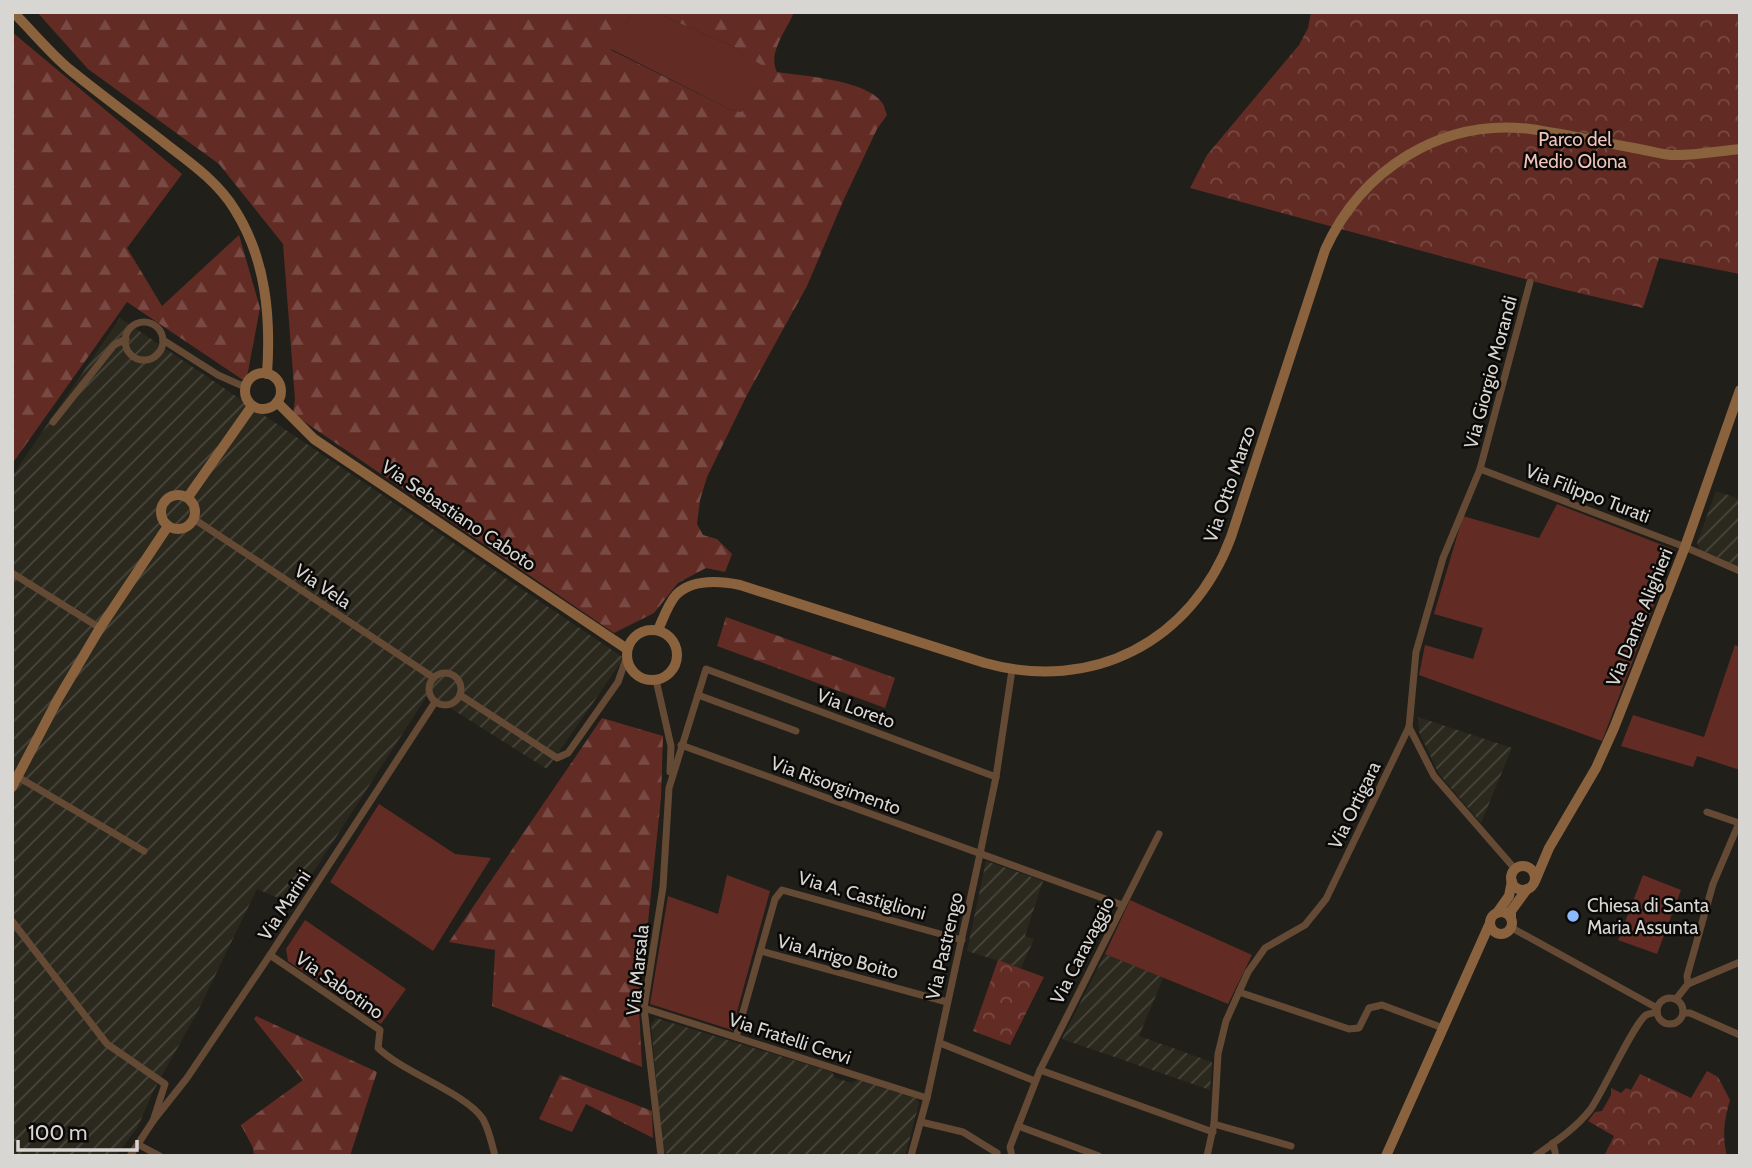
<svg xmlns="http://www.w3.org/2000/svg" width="1752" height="1168" font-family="Cabin,sans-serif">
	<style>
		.industrial { fill: url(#industrial-furrows) }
		.green { fill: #622c24 }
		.forest { fill: url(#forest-firs) }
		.park { fill: url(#park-crowns) }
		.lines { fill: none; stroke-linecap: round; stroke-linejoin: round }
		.street { stroke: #644a34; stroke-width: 7 }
		.secondary { stroke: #8a623e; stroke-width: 10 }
		.poi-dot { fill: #8bbafc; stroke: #0a0907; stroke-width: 2.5 }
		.labels { text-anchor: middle; stroke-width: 5; stroke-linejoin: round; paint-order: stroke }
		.park-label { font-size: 19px; fill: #f2c3bb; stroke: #0a0907 }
		.street-label { font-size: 19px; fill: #d7d6d3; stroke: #0a0907 }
		.poi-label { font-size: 19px; fill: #d7d6d3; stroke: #0a0907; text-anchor: start }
	</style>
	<defs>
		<pattern id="industrial-furrows" width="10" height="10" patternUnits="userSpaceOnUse" patternTransform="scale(1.75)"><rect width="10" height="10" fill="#2b281d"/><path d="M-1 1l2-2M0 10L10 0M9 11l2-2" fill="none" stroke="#49463d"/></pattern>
		<pattern id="forest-firs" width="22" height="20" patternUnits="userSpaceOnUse" patternTransform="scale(1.75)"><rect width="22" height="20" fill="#622c24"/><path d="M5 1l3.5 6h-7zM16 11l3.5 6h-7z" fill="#784a43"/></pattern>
		<pattern id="park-crowns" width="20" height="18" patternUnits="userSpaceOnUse" patternTransform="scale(1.75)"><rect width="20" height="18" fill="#622c24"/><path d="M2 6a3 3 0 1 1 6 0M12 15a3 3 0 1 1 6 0" fill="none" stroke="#784a43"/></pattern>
	</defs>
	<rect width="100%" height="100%" fill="#211f1a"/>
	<g class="industrial">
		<polygon points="120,318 624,658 547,769 428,694 293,904 257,889 198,1011 154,1090 137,1128 116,1156 12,1156 12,476"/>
		<polygon points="1716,491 1740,499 1740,567 1700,550 1697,543"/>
		<polygon points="1418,717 1512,748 1481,823 1439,774 1419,732"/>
		<polygon points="986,861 1043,881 1025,936 1034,939 1021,968 967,951"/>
		<polygon points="1105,954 1164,976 1139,1036 1212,1062 1210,1090 1062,1039"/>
		<polygon points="656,1018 832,1072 835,1078 852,1083 858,1079 916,1097 919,1103 905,1156 674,1156 663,1152 651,1024"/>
	</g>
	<g class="green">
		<polygon points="632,12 654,12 732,46 764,66 752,97 741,112 729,109 611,49"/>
		<polygon points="1557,504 1675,550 1602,741 1419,675 1425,645 1473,659 1483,628 1434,614 1463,516 1539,538"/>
		<polygon points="1735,645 1740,647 1740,770 1697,756 1693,767 1621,746 1633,715 1704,737"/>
		<polygon points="379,804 455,854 491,858 433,951 330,882"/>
		<polygon points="727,875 770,891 732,1030 650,1004 668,896 718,914"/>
		<polygon points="1643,875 1681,890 1657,954 1618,940"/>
		<polygon points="1130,900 1252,955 1228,1004 1105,954"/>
		<polygon points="305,920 406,989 381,1024 288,961 286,949"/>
	</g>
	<g class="forest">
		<path d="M37 12H632L611 50 729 109 741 112 752 96 763 66 732 46 654 12H794C787 30 767 53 777 72 803 76 869 80 883 104 885 107 885 111 887 115L877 129 844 199 807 286 748 393 707 477 700 500 697 524 703 535 717 539 732 554 725 572 706 568 678 583 654 613 614 633 293 414 295 399 283 244 219 164 88 69Z"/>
		<polygon points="12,32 182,174 127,248 162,306 239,235 260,308 246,382 127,302 12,464"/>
		<polygon points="726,617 895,678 885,708 717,646"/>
		<polygon points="602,718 663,736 661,798 639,1008 642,1067 492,1006 495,950 449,942"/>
		<polygon points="256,1016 377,1072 350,1156 254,1156 253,1148 241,1125 303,1080 254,1019"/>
		<polygon points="560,1075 652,1111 653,1138 586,1104 572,1132 539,1119"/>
	</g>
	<g class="park">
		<polygon points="1311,12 1740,12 1740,274 1659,258 1643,308 1562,289 1190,188 1207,155 1299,45 1308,28"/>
		<polygon points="998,960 1044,977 1010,1045 973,1031"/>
		<path d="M1707 1071 1718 1077 1730 1100C1724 1120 1722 1136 1727 1156H1604L1614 1136 1588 1121 1595 1112 1602 1111 1611 1095V1088L1621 1093 1626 1088 1631 1090 1640 1074 1691 1098Z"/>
	</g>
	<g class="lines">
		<g class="street">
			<circle cx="144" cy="341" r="19"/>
			<polyline points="163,340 218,375 245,387"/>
			<polyline points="53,422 114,345 126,339"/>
			<polyline points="1480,469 1685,547 1740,571"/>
			<polyline points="194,519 434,678"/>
			<polyline points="12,573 100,628"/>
			<circle cx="445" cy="689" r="16"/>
			<polyline points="656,680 671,746 670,772"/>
			<polyline points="460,695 557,758 568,753 618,682 626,659"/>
			<polyline points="698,695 796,731"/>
			<polyline points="1409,727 1434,776 1515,869"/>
			<polyline points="681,745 1122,905"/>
			<polyline points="18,777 144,851"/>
			<polyline points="12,921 107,1044 165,1084 153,1121 130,1156"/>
			<polyline points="1512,928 1657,1008"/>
			<polyline points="761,951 947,1002"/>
			<path d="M270 955 380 1030 378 1048C404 1073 466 1093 483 1119 489 1130 492 1144 495 1156"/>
			<polyline points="1688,984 1687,976 1713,884 1739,823 1707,812"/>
			<polyline points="1239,992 1349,1029 1359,1028 1369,1008 1382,1005 1443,1028"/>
			<circle cx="1670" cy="1011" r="13"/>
			<polyline points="1676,999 1688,984 1740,962"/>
			<polyline points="644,1008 927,1098"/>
			<polyline points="1683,1013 1690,1013 1740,1035"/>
			<polyline points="736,1037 775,899 782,890 962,940"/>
			<polyline points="940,1043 1035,1081"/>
			<polyline points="1040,1070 1213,1132"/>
			<polyline points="153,1121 187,1078 270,955 435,702"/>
			<polyline points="921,1122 963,1132 997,1153"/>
			<polyline points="1214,1124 1291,1146"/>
			<polyline points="1018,1126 1099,1156"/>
			<polyline points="1553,1143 1556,1156"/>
			<polyline points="139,1145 160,1156"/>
			<polyline points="661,1156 644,1008 663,887 669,788 706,669 996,777"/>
			<polyline points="911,1156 927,1098 980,854 996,777 1012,670"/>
			<polyline points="1012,1156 1010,1147 1040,1070 1159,834"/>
			<polyline points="1207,1156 1214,1124 1218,1054 1226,1021 1248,972 1265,948 1305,925 1326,899 1409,727 1416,652 1443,558 1480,469 1530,282"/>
			<path d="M1535 1156C1555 1142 1575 1129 1590 1110 1603 1092 1634 1023 1646 1015 1650 1013 1654 1013 1657 1012"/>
		</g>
		<g class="secondary">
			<path d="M13 12C32 31 49 52 69 69 101 95 134 119 166 144 191 163 219 183 235 210 266 259 271 317 267 374"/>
			<circle cx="263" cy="391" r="18"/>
			<polyline points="277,402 314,439 627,649"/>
			<circle cx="178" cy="512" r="17"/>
			<polyline points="188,497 252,406"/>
			<circle cx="652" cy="655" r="25"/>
			<path d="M658 630C663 619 668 604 676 595 692 579 720 581 740 585L985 663C1092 693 1192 642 1231 537L1325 250C1361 170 1441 118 1530 129 1565 134 1600 142 1634 148 1646 150 1659 154 1671 155 1693 156 1718 151 1740 149"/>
			<polyline points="12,787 58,699 100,628 168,526"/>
			<circle cx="1523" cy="878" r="12"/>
			<polyline points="1535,881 1549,848 1596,768 1614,728 1685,547 1740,390"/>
			<circle cx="1501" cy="923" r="11"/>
			<polyline points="1497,913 1509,896 1512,881"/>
			<polyline points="1511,917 1511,911 1527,889"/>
			<polyline points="1386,1156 1490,923"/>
		</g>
	</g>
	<circle class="poi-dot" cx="1573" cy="916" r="7"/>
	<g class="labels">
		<g class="park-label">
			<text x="1575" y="146">Parco del<tspan x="1575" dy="22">Medio Olona</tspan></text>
		</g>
		<g class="street-label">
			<text transform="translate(1490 372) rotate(-75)" y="7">Via Giorgio Morandi</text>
			<text transform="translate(1229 484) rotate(-71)" y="7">Via Otto Marzo</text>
			<text transform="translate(1588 493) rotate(21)" y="7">Via Filippo Turati</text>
			<text transform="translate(459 515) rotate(34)" y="7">Via Sebastiano Caboto</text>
			<text transform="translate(323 586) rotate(34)" y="7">Via Vela</text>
			<text transform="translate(1639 617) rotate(-68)" y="7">Via Dante Alighieri</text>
			<text transform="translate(856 708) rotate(20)" y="7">Via Loreto</text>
			<text transform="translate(836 785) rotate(20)" y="7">Via Risorgimento</text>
			<text transform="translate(1354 805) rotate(-64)" y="7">Via Ortigara</text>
			<text transform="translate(862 895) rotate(16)" y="7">Via A. Castiglioni</text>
			<text transform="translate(284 905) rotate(-57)" y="7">Via Marini</text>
			<text transform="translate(944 946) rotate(-77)" y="7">Via Pastrengo</text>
			<text transform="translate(1082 950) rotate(-63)" y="7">Via Caravaggio</text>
			<text transform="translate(838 956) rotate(15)" y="7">Via Arrigo Boito</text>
			<text transform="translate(637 970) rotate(-84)" y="7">Via Marsala</text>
			<text transform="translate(340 985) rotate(35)" y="7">Via Sabotino</text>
			<text transform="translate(790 1038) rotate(18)" y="7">Via Fratelli Cervi</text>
		</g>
		<g class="poi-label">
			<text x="1587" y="912">Chiesa di Santa<tspan x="1587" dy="22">Maria Assunta</tspan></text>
		</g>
	</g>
	<rect width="1752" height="1168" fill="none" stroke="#d7d6d3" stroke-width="28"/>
	<path d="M18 1140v10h119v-10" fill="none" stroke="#d7d6d3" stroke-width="3.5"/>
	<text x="28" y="1140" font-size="21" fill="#d7d6d3" stroke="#0a0907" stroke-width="5" paint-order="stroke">100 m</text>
</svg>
